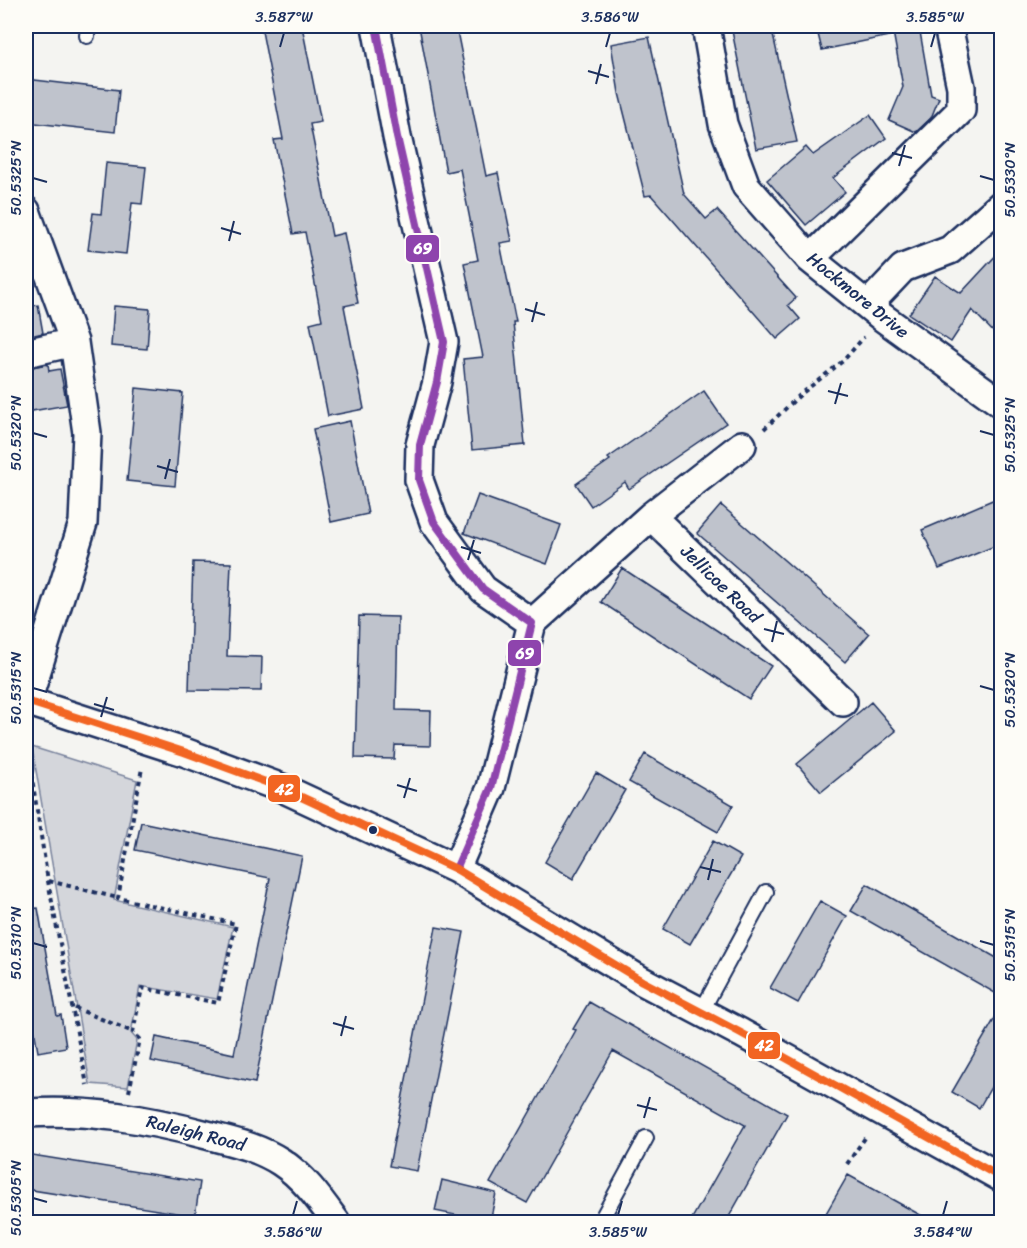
<svg xmlns="http://www.w3.org/2000/svg" width="1027" height="1248" font-family="Sriracha,sans-serif">
  <style>
    .green { fill: #d4d6db; stroke: #78829c; stroke-width: 1.5 }
    .building { fill: #bfc3cc; stroke: #1b2f5e; stroke-width: 1.5 }
    .lines { fill: none; stroke-linecap: round; stroke-linejoin: round }
    .lane-casing { stroke: #1b2f5e; stroke-width: 18 }
    .street-casing { stroke: #1b2f5e; stroke-width: 32 }
    .path { stroke: #1b2f5e; stroke-width: 4; stroke-dasharray: 4.5 4.5; stroke-linecap: butt }
    .lane { stroke: #fdfcf7; stroke-width: 14 }
    .street { stroke: #fdfcf7; stroke-width: 27 }
    .bus-1-casing { stroke: #fdfcf7; stroke-width: 12 }
    .bus-2-casing { stroke: #fdfcf7; stroke-width: 12 }
    .bus-1 { stroke: #8e44ad; stroke-width: 8 }
    .bus-2 { stroke: #f26522; stroke-width: 8 }
    .ticks { fill: none; stroke: #1b2f5e; stroke-width: 2 }
    .bus-dot { fill: #1b2f5e; stroke: #fdfcf7; stroke-width: 2 }
    .labels { text-anchor: middle; dominant-baseline: central; stroke-width: 4.5; stroke-linejoin: round; paint-order: stroke }
    .street-label { font-size: 18px; fill: #1b2f5e; stroke: #fdfcf7 }
    .line-badge { stroke: #fdfcf7; stroke-width: 2 }
    .badge-label { font-size: 16px; text-anchor: middle; font-weight: bold; fill: #fff }
    .neatline { fill: none; stroke: #1b2f5e; stroke-width: 2 }
    .ticks-label { font-size: 15px; text-anchor: middle; fill: #1b2f5e }
  </style>
  <rect width="100%" height="100%" fill="#f4f4f1"/>
  <filter id="ink" filterUnits="userSpaceOnUse"><feTurbulence type="fractalNoise" baseFrequency=".0167" numOctaves="2"/><feDisplacementMap in="SourceGraphic" scale="12" xChannelSelector="R" yChannelSelector="G"/><feConvolveMatrix kernelMatrix="1 2 1 2 8 2 1 2 1" color-interpolation-filters="sRGB"/></filter>
  <g filter="url(#ink)">
    <path class="green" d="M32,747l105,33 -23,120 119,27 -16,72 -77,-13 -9,47 6,7 -9,47 -38,-3z"/>
    <path class="building" d="M261,26h41l19,96 -11,2 22,112 12,-3 14,70 -14,3 20,103 -36,7 -18,-93 12,-3 -17,-88 -12,2 -19,-94 9,-1z
      M419,26h37l30,150 12,-3 14,68 -12,2 16,79h-3l12,123 -53,5 -9,-91 20,-2 -19,-94 14,-3 -18,-91 -14,3z
      M731,26h40l26,116 -41,7z
      M816,26h72l1,10 -67,14z
      M892,26h27l12,69 8,3 -8,20 -15,14 -27,-12 14,-33z
      M649,37l35,157 22,25 11,-9 79,88 -8,7 12,14 -23,20 -126,-144 -6,1 -26,-103 -8,-49z
      M26,79l93,11 -4,42 -89,-10z
      M870,115l16,23 -53,40 12,14 -39,33 -39,-45 39,-33 7,8z
      M106,163l40,4 -4,37 -10,-1 -6,51 -38,-4 5,-37 8,1z
      M1002,249v92l-30,-31 -21,32 -42,-28 26,-38 26,17z
      M38,305l5,28 -17,4v-30z
      M114,306l36,3 -3,40 -36,-3z
      M48,364l1,7 11,-2 7,36 -41,7v-44z
      M136,388l47,5 -8,93 -48,-5z
      M704,391l22,32 -97,66 -4,-7 -34,24 -15,-22 34,-24 -2,-2z
      M350,421l18,93 -37,8 -18,-93z
      M478,495l83,30 -14,39 -83,-31z
      M1002,496v47l-63,26 -17,-39z
      M721,505l148,129 -24,28 -148,-129z
      M193,562l38,1 -4,93 35,1 -1,34 -72,-1z
      M622,568l149,98 -22,33 -148,-97z
      M359,616l39,1 -2,93 35,1 -1,35 -35,-1 -1,14 -39,-1z
      M871,702l25,29 -75,61 -24,-28z
      M645,754l88,51 -15,27 -89,-50z
      M596,773l29,17 -52,89 -28,-17z
      M141,822l161,34 -47,227 -104,-22 5,-24 78,17 36,-176 -135,-28z
      M713,841l28,16 -51,87 -27,-15z
      M867,884l135,77v36l-151,-86z
      M820,901l27,15 -49,87 -28,-15z
      M38,908l19,108 4,-1 5,32 -28,5 -7,-41h-3l-2,-12v-90z
      M436,927l28,5 -47,239 -28,-5z
      M589,1002l198,112 -61,108h-36l55,-97 -132,-74 -86,152 -37,-20 86,-153 -3,-1z
      M1002,1006v62l-23,40 -27,-16z
      M26,1154l174,28 -5,34 -169,-27z
      M848,1175l85,47h-112z
      M442,1180l54,13 -6,29 -55,-11z"/>
    <g class="lines">
      <g class="lane-casing">
        <path id="lane" d="M87,36l1,-10
          M701,1012l65,-120
          M600,1222l46,-84"/>
      </g>
      <g class="street-casing">
        <path id="street" d="M376,26l21,111 47,205 -7,40 -17,63 -1,35 15,42 49,67 49,34 -41,165 -35,81
          M706,26l17,98 23,62 64,73 72,58 120,87
          M26,211l48,131 13,91 -4,90 -56,179
          M810,259l151,-149v-23l-13,-61
          M868,305l35,-37 47,-18 52,-46
          M26,353l48,-11
          M651,516l192,186
          M532,623l119,-107 91,-71
          M26,701l158,51 98,36 174,81 186,112 99,52 261,145
          M26,1113c63,-4 121,6 181,22 26,7 51,12 74,27 23,15 39,38 55,60"/>
      </g>
      <path class="path" d="M764,429l37,-35 42,-33 21,-24
        M27,729v17l21,135 39,204
        M49,881l69,17
        M75,1008l58,24
        M129,1092l11,-53 -7,-7 9,-44 76,15 18,-79 -118,-26 24,-130
        M847,1164l20,-29"/>
      <use href="#lane" class="lane"/>
      <use href="#street" class="street"/>
      <g class="bus-1-casing">
        <path id="bus-1" d="M376,26l21,111 47,205 -7,40 -17,63 -1,35 15,42 49,67 49,34 -41,165 -35,81"/>
      </g>
      <g class="bus-2-casing">
        <path id="bus-2" d="M26,701l158,51 98,36 174,81 186,112 99,52 261,145"/>
      </g>
      <use href="#bus-1" class="bus-1"/>
      <use href="#bus-2" class="bus-2"/>
    </g>
  </g>
  <path class="ticks" d="M280,47l4,-14M606,47l4,-14M931,47l4,-14M588,71l21,6M596,84l5,-20M892,153l20,5M899,166l6,-21M980,176l14,4M33,178l14,4M221,228l20,6M229,241l5,-20M525,309l20,6M532,322l5,-20M828,391l20,5M835,404l6,-21M980,431l14,4M33,433l14,4M157,466l21,6M165,479l5,-20M461,547l20,6M468,560l6,-20M764,629l20,5M772,642l5,-21M980,686l14,4M33,688l14,4M94,704l20,6M101,717l6,-20M397,785l20,6M404,798l6,-20M700,867l21,5M708,880l5,-21M980,941l14,4M33,943l14,4M333,1023l21,6M341,1036l5,-20M637,1105l20,5M644,1118l6,-21M33,1198l14,4M293,1215l4,-14M618,1215l4,-14M943,1215l4,-14"/>
  <circle class="bus-dot" cx="373" cy="830" r="5"/>
  <g class="labels">
    <g class="street-label">
      <text transform="translate(858 295) rotate(39)">Hockmore Drive</text>
      <text transform="translate(721 584) rotate(44)">Jellicoe Road</text>
      <text transform="translate(196 1133) rotate(14)">Raleigh Road</text>
    </g>
  </g>
  <g class="line-badge">
    <rect x="405" y="234" width="35" height="29" rx="6" fill="#8e44ad"/>
    <rect x="507" y="639" width="35" height="28" rx="6" fill="#8e44ad"/>
    <rect x="267" y="774" width="34" height="29" rx="6" fill="#f26522"/>
    <rect x="747" y="1031" width="34" height="29" rx="6" fill="#f26522"/>
  </g>
  <g class="badge-label">
    <text x="423" y="254">69</text>
    <text x="525" y="659">69</text>
    <text x="284" y="795">42</text>
    <text x="764" y="1051">42</text>
  </g>
  <rect width="1027" height="1248" fill="none" stroke="#fdfcf7" stroke-width="66"/>
  <rect x="33" y="33" width="961" height="1182" class="neatline"/>
  <g class="ticks-label">
    <text x="284" y="22">3.587°W</text>
    <text x="610" y="22">3.586°W</text>
    <text x="935" y="22">3.585°W</text>
    <text transform="translate(16 178) rotate(-90)" y="5">50.5325°N</text>
    <text transform="translate(1010 180) rotate(-90)" y="5">50.5330°N</text>
    <text transform="translate(16 433) rotate(-90)" y="5">50.5320°N</text>
    <text transform="translate(1010 435) rotate(-90)" y="5">50.5325°N</text>
    <text transform="translate(16 688) rotate(-90)" y="5">50.5315°N</text>
    <text transform="translate(1010 690) rotate(-90)" y="5">50.5320°N</text>
    <text transform="translate(16 943) rotate(-90)" y="5">50.5310°N</text>
    <text transform="translate(1010 945) rotate(-90)" y="5">50.5315°N</text>
    <text transform="translate(16 1198) rotate(-90)" y="5">50.5305°N</text>
    <text x="293" y="1237">3.586°W</text>
    <text x="618" y="1237">3.585°W</text>
    <text x="943" y="1237">3.584°W</text>
  </g>
</svg>
